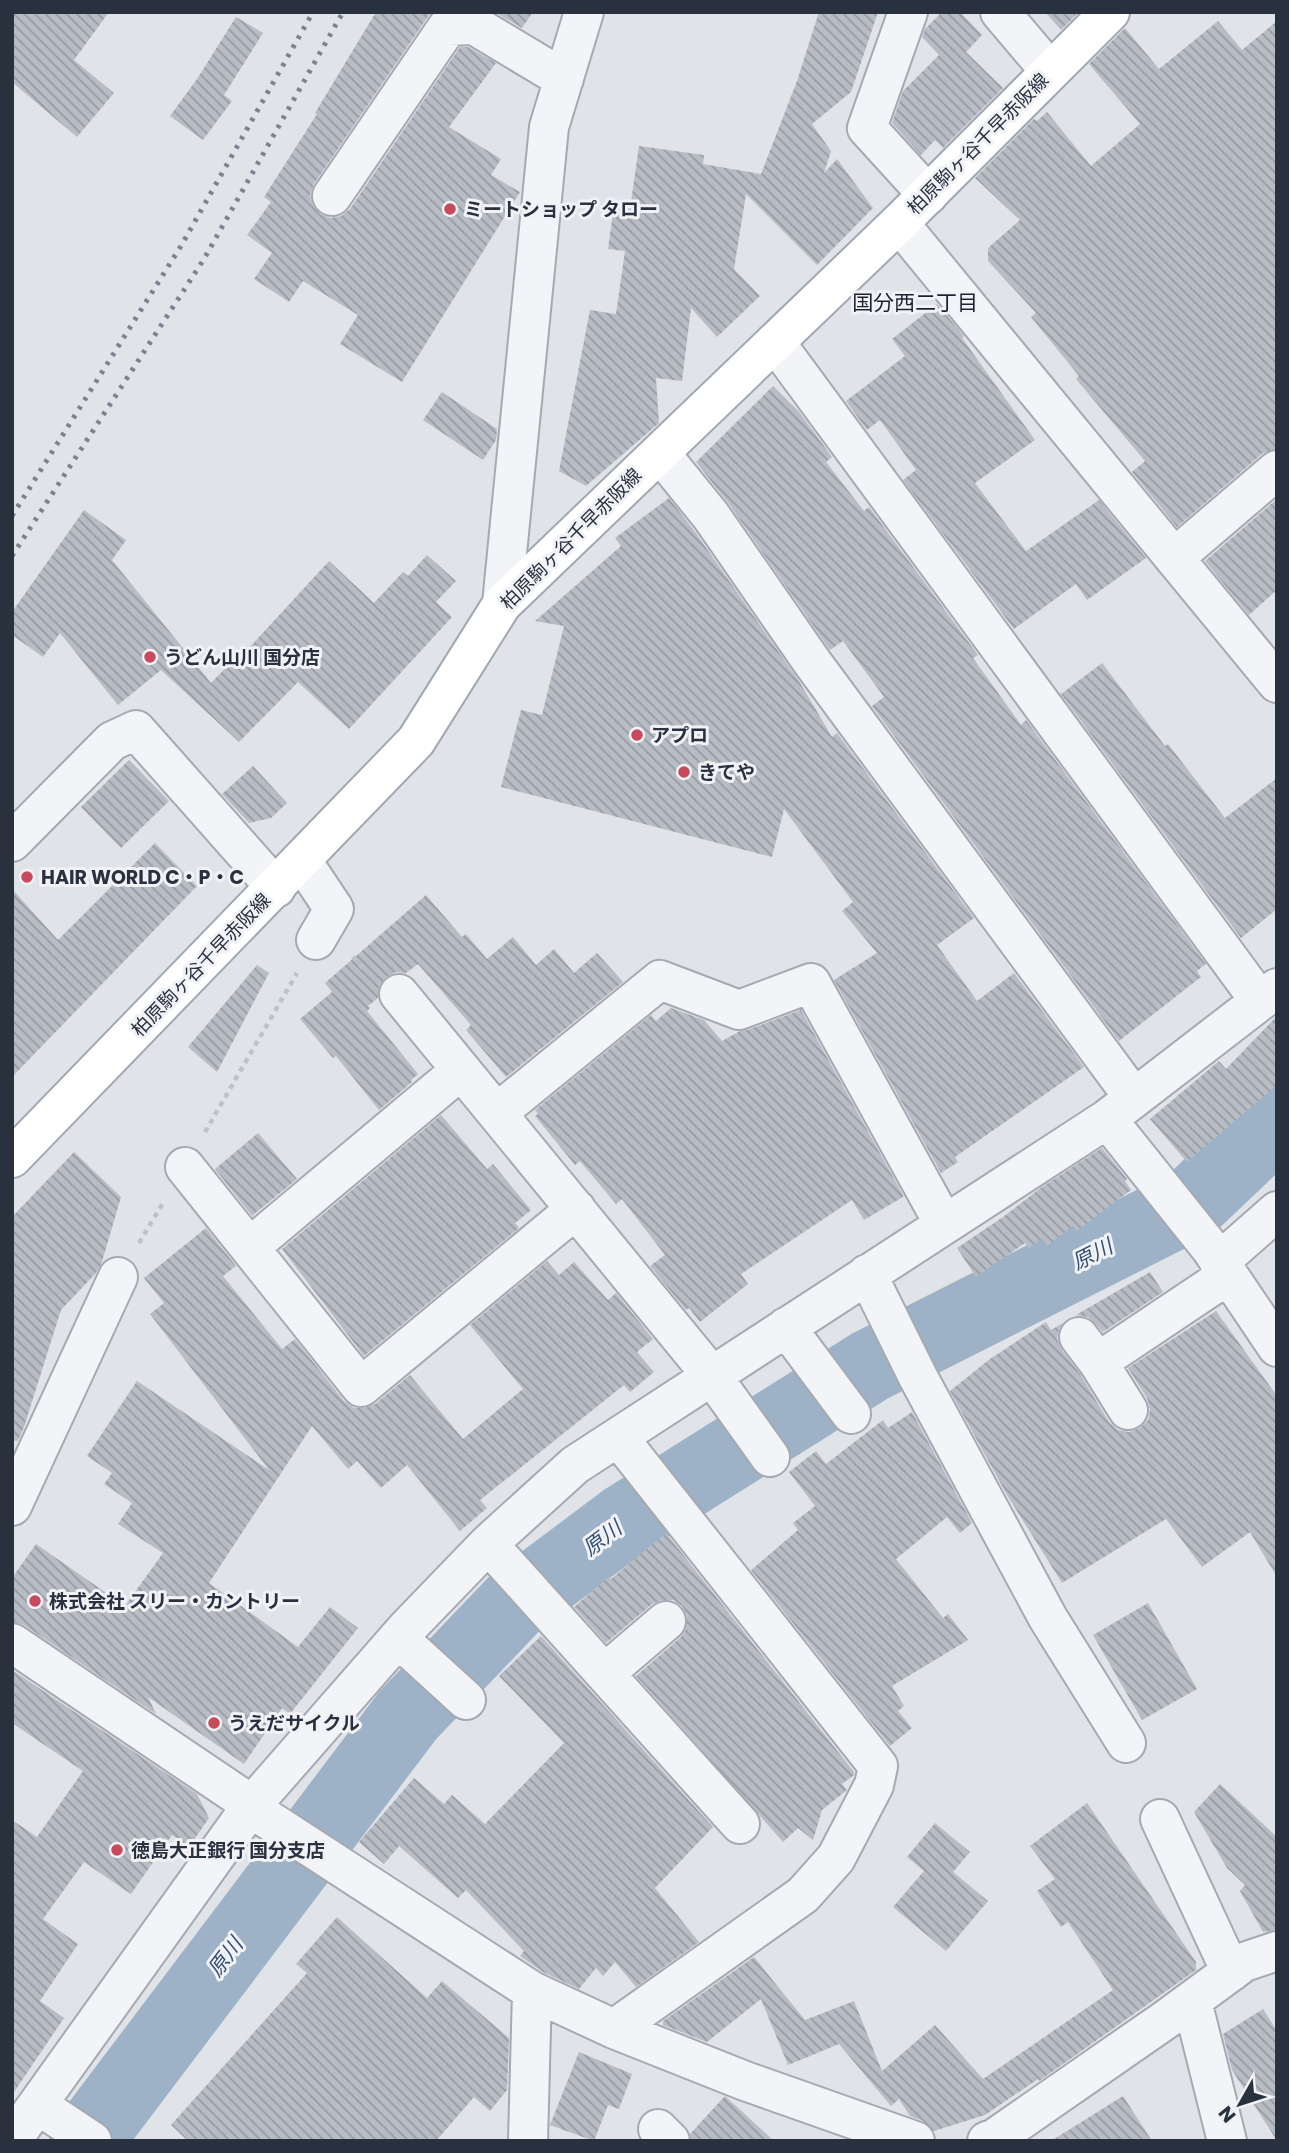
<svg xmlns="http://www.w3.org/2000/svg" width="1289" height="2153" font-family="Poppins,'Noto Sans JP',sans-serif">
  <style>
    .lines { fill: none; stroke-linecap: round; stroke-linejoin: round }
    .river { stroke: #9db1c7; stroke-width: 74 }
    .building { fill: url(#building-back-hatch) }
    .minor-casing { stroke: #a5aab2; stroke-width: 42 }
    .major-casing { stroke: #a0a8b4; stroke-width: 42 }
    .path { stroke: #bec1c7; stroke-width: 4.5; stroke-dasharray: 5 5; stroke-linecap: butt }
    .minor { stroke: #f3f4f7; stroke-width: 38 }
    .major { stroke: #fff; stroke-width: 38 }
    .rail { stroke: #7a8391; stroke-width: 5; stroke-dasharray: 3.5 7; stroke-linecap: butt }
    .poi-dot { fill: #c84a5d; stroke: #f0f2f6; stroke-width: 2.5 }
    .labels { text-anchor: middle; dominant-baseline: central; stroke-width: 6; stroke-linejoin: round; paint-order: stroke }
    .street-label { font-size: 19px; fill: #29313f; stroke: #f0f2f6 }
    .poi-label { font-size: 19px; font-weight: bold; fill: #29313f; stroke: #f0f2f6; text-anchor: start }
    .neighbourhood-label { font-size: 21px; fill: #1c2230; stroke: #f0f2f6 }
    .water-label { font-size: 21px; font-style: italic; fill: #355071; stroke: #f0f2f6 }
  </style>
  <defs>
    <pattern id="building-back-hatch" width="6" height="6" patternUnits="userSpaceOnUse" patternTransform="scale(1.75)"><rect width="6" height="6" fill="#b8bdc5"/><path d="M-1 5l2 2M0 0l6 6M5-1l2 2" fill="none" stroke="#969aa1"/></pattern>
  </defs>
  <rect width="100%" height="100%" fill="#e0e3e8"/>
  <g class="lines">
    <path class="river" d="M86,2141l322,-426 108,-113 111,-83 243,-153 321,-162 86,-82"/>
  </g>
  <path class="building" d="M12,12h97l-35,48 40,33 -37,44 -65,-55z
    M376,12h55l-117,172 -4,11 3,11 7,8 11,4 10,-2 9,-7 110,-162h8l28,16 -47,64 52,32 -10,16 29,17 -118,190 -62,-38 18,-29 -55,-34 -14,21 -35,-23 18,-26 -25,-18 24,-33 -7,-5 53,-83 -2,-1z
    M495,12h38l-11,16z
    M819,12h59l-27,80 -39,32 19,27 -7,22 13,-14 36,49 -56,57 -71,-71 -12,75 26,27 -43,41 -26,-29 -9,73 -26,-3 3,45 -73,63 -27,-15 31,-161 26,4 9,-63 -17,-2 6,-43 16,3 9,-63 65,9 -1,9 58,10 36,-93z
    M942,12h18l22,23 -16,17 37,36 -60,60 -8,-8 -14,15 -29,-32 11,-32 36,-36 -17,-18 3,-8z
    M1045,12h34l-18,18z
    M236,17l27,16 -39,62 8,6 -29,39 -33,-24 27,-37z
    M1218,21l24,29 35,-29v428l-14,4 -86,74 -45,-55 13,-11 -69,-82 3,-3 -48,-59 5,-4 -48,-52v-13l32,-28 -45,-42 59,-59 3,2 10,-9 44,54 49,-42 -51,-60 36,-36 34,41z
    M937,304l27,32 -2,2 73,102 -60,43 51,68 73,-51 47,58 -59,42 -11,-16 -62,45 -111,-149 13,-10 -36,-50 -13,10 -21,-29 59,-45 -13,-17z
    M773,386l27,27 32,44 -6,5 38,49 5,-4 109,148 -5,3 48,67 5,-5 180,244 -9,7 4,6 -82,64 -247,-335 12,-9 -41,-56 -13,9 -101,-146 -33,-42z
    M442,392l55,37 -1,11 -13,20 -60,-40z
    M669,498l24,31 106,152 33,56 5,-4 137,185 -37,27 40,56 37,-28 70,94 -129,90 3,5 -17,11 -107,-193 43,-27 -35,-42 11,-9 -69,-93 -12,48 -271,-70 20,-77 21,5 22,-89 -29,-5 86,-75 -6,-8z
    M1277,499v91l-28,25 -44,-54z
    M84,510l42,30 -14,20 99,123 36,-37 2,2 80,-87 45,42 29,-31 5,4 19,-21 29,26 -20,21 16,15 -103,112 -51,-47 -59,60 -78,-72 -43,35 -58,-72 -17,24 -31,-22v-23z
    M1102,663l63,83 3,-2 57,74 52,-40v131l-36,29 -180,-244z
    M129,760l40,41 -48,47 -40,-41z
    M253,766l34,37 -16,15 -22,5 -27,-29z
    M155,843l42,43 -185,191v-188l46,51z
    M426,895l36,42 4,-3 21,25 26,-22 23,28 18,-16 20,24 23,-20 26,29 -117,95 -40,-47 5,-5 -53,-61 -12,9 -10,-1 -10,5 -7,9 -1,12 -10,8 2,2 -3,3 51,63 -7,6 1,2 -33,28 -43,-54 -3,2 -33,-39 32,-27 -7,-9z
    M257,965l12,8 -52,99 -29,-25z
    M671,1008l33,12 18,21 18,-10 7,-1 54,-20 102,185v2l-39,23 -12,-20 -111,74 7,10 -48,38 -11,-14 -3,2 -36,-44 15,-11 -43,-56 -6,5 -36,-43 -5,4 -40,-49 3,-2 -3,-4 116,-95 5,6z
    M1277,1016v69l-90,77 -37,-43 69,-58 7,8z
    M441,1115l46,54 6,-5 38,46 -16,13 4,5 -155,128 -82,-107z
    M258,1133l39,46 -45,37 -37,-47z
    M1102,1148l25,31 -2,2 6,9 -54,41 -4,-5 -26,20 -5,-8 -13,10 -4,-5 -49,34 -19,-29 46,-31 39,-30z
    M74,1152l47,45 -20,68 -6,9 -34,36 -37,117 -6,14 -6,-1v-223z
    M206,1228l30,38 -13,10 59,73 13,-10 49,62 10,7h11l10,-4 35,-29 53,64 60,-50 -53,-64 77,-64 12,14 15,-13 34,38 8,-7 37,46 -16,13 17,20 -24,20 -6,-7 -144,115 7,8 -27,23 -53,-66 -26,23 -24,-27 -9,8 -36,-43 -103,157 89,64 32,-40 28,21 -68,86 -8,-6 -38,56 -96,-67 8,17 -132,-89 -12,-4v-43l24,-34 89,62 38,-53 -45,-29 14,-21 -28,-19 8,-11 -25,-17 50,-75 132,89 -119,-156 14,-11 -20,-25z
    M1150,1272l13,20 -60,40 -15,-15 -12,-2z
    M1216,1311l61,85v181l-27,-45 -48,35 -36,-48 -104,64 -55,-88 -57,-104 40,-32 56,-37 5,8 12,-7 -4,6 -2,10 5,11 18,24 29,48 9,8 11,2 11,-4 8,-8 2,-10 -3,-12 -19,-30z
    M912,1412l60,111 -12,10 -13,-16 -51,42 47,59 5,-4 20,26 -76,46 12,20 -6,5 14,17 -22,18 -139,-176 47,-40 -5,-7 22,-17 -26,-34 27,-21 10,13 57,-44 5,8z
    M666,1533l188,239v3l-12,9 5,6 -25,20 -9,30 -15,-12 -15,14 -147,-166 44,-38 6,-9 1,-13 -5,-10 -9,-6h-12l-9,4 -46,39 -32,-36 35,-30 2,2z
    M1148,1603l49,86 -55,31 -49,-85z
    M541,1636l172,191 -58,61 44,54 -63,45 -21,-25 -12,14 -7,-8 -17,21 -36,-17 -23,-16 4,-5 -58,-61 -8,8 -59,-52 -15,18 -25,-22 55,-64 30,26 8,-9 33,29 79,-81 -65,-67z
    M12,1670l185,124 12,24 -20,29 -17,-12 -41,59 -47,-32 -41,57 35,25 -38,57 24,17 -52,77v-275l25,17 46,-66 -71,-48z
    M1220,1784l57,53v93l-14,2 -23,-41 5,-6 -18,-17 -33,-56z
    M1087,1803l109,159v8l-157,111 -1,-2 -53,36 -51,16 -11,-10 -13,-5 -11,-17 -8,7 -52,-62 -51,21 -27,-66 -54,43 -44,-17v-4l91,-64 51,63 49,-19 28,70 53,-46 48,54 130,-89 -45,-68 -7,5 -24,-36 18,-12 -25,-33z
    M935,1823l35,29 -17,20 35,29 -42,50 -53,-44 31,-36 -17,-14z
    M337,1917l90,81 15,-17 67,57 -2,52 -17,21 -16,-14 -38,44h-248l-17,-16 136,-152 -11,-9z
    M1263,2009l14,22v110l-45,-71 -9,-36z
    M579,2052l53,22 -13,35 -11,-4 -14,36 -44,-16z
    M725,2096l1,1 48,44h-83l-1,-7z
    M1123,2096l29,45h-101z"/>
  <g class="lines">
    <g class="minor-casing">
      <path id="minor" d="M908,12l-41,116 61,67
        M1000,12l50,59
        M332,196l116,-170 26,-1 90,54
        M899,223l378,460
        M775,342l485,659
        M660,453l51,63 101,146 322,436
        M1174,558l103,-88
        M502,604l47,-477 35,-115
        M12,842l100,-101 24,-11 140,158
        M302,861l32,48 -18,31
        M399,994l313,382 58,81
        M497,1113l163,-133 79,30 72,-27 133,241
        M1107,1119l104,130 66,98
        M185,1167l176,220 215,-178
        M250,1247l211,-177
        M1219,1262l58,-51
        M867,1274l51,103 130,241 78,125
        M786,1327l65,87
        M1079,1337l19,25 30,48
        M1098,1362l130,-87
        M12,1506l106,-229
        M488,1544l252,280
        M398,1638l68,62
        M12,1643l240,162 9,10 271,176 82,38 131,52 170,60
        M605,1673l61,-52
        M1160,1819l71,153
        M1192,2001l35,140
        M614,2029l189,-134 33,-37 38,-73 4,-19 -260,-329
        M38,2105l54,36
        M658,2129l12,12
        M12,2140l240,-335 154,-176 82,-85 87,-79 532,-346 170,-131
        M528,2141l4,-150
        M987,2141l8,-3 173,-120 76,-56 33,-11"/>
    </g>
    <g class="major-casing">
      <path id="major" d="M12,1158l404,-417 86,-137 397,-381 211,-211"/>
    </g>
    <path class="path" d="M353,957l13,15
      M205,1132l92,-159
      M139,1243l24,-40"/>
    <use href="#minor" class="minor"/>
    <use href="#major" class="major"/>
    <path class="rail" d="M12,516l169,-270 132,-234
      M12,556l192,-297 139,-247"/>
  </g>
  <g class="poi-dot">
    <circle cx="450" cy="209" r="7"/>
    <circle cx="150" cy="657" r="7"/>
    <circle cx="637" cy="735" r="7"/>
    <circle cx="684" cy="772" r="7"/>
    <circle cx="27" cy="877" r="7"/>
    <circle cx="35" cy="1601" r="7"/>
    <circle cx="214" cy="1723" r="7"/>
    <circle cx="117" cy="1850" r="7"/>
  </g>
  <g class="labels">
    <g class="street-label">
      <text transform="translate(978 144) rotate(-45)">柏原駒ヶ谷千早赤阪線</text>
      <text transform="translate(571 539) rotate(-45)">柏原駒ヶ谷千早赤阪線</text>
      <text transform="translate(201 965) rotate(-46)">柏原駒ヶ谷千早赤阪線</text>
    </g>
    <g class="poi-label">
      <text x="464" y="209">ミートショップ タロー</text>
      <text x="164" y="657">うどん山川 国分店</text>
      <text x="651" y="735">アプロ</text>
      <text x="698" y="772">きてや</text>
      <text x="41" y="877">HAIR WORLD C・P・C</text>
      <text x="49" y="1601">株式会社 スリー・カントリー</text>
      <text x="228" y="1723">うえだサイクル</text>
      <text x="131" y="1850">徳島大正銀行 国分支店</text>
    </g>
    <g class="neighbourhood-label">
      <text x="915" y="302">国分西二丁目</text>
    </g>
    <g class="water-label">
      <text transform="translate(1092 1254) rotate(-27)">原川</text>
      <text transform="translate(602 1538) rotate(-37)">原川</text>
      <text transform="translate(225 1957) rotate(-53)">原川</text>
    </g>
  </g>
  <rect width="1289" height="2153" fill="none" stroke="#29313f" stroke-width="28"/>
  <g transform="translate(1240 2104) rotate(231)" stroke="#f0f2f6" stroke-width="5" paint-order="stroke">
  <path d="M0-5L12 26L0 18L-12 26Z" fill="#29313f"/>
  <text y="-10" font-size="19" font-weight="bold" text-anchor="middle" fill="#29313f">N</text>
  </g>
</svg>
